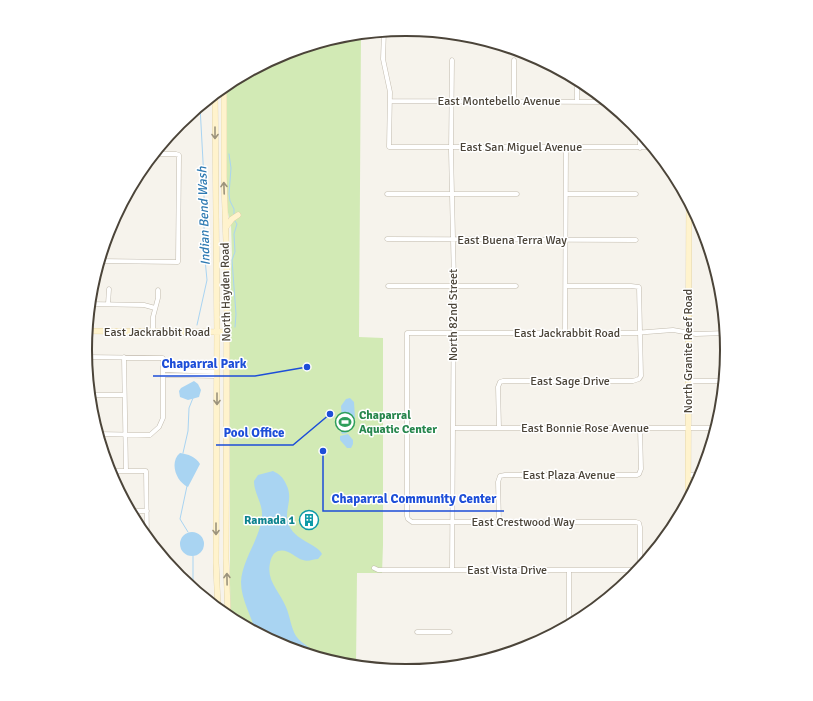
<svg xmlns="http://www.w3.org/2000/svg" width="813" height="701" font-family="Signika,sans-serif">
  <style>
    .green { fill: #d2eab5 }
    .water { fill: #a9d4f2 }
    .lines { fill: none; stroke-linecap: round; stroke-linejoin: round }
    .stream { stroke: #a9d4f2; stroke-width: 1 }
    .street-casing { stroke: #c2bbae; stroke-width: 5 }
    .secondary-casing { stroke: #d6c79b; stroke-width: 6 }
    .street { stroke: #fff; stroke-width: 4 }
    .secondary { stroke: #fff3cd; stroke-width: 5.5 }
    .oneway { stroke: #9c937c }
    .labels { text-anchor: middle; dominant-baseline: central; stroke-width: 3; stroke-linejoin: round; paint-order: stroke }
    .street-label { font-size: 12px; fill: #4b4439; stroke: #fff }
    .leisure-label { font-size: 12px; font-weight: bold; fill: #27864d; stroke: #fff; text-anchor: start }
    .culture-label { font-size: 12px; font-weight: bold; fill: #0d838f; stroke: #fff; text-anchor: end }
    .water-label { font-size: 13px; font-style: italic; fill: #2e7ab2; stroke: #fff }
    .rim { fill: none; stroke: #4b4439; stroke-width: 2 }
    .leader { fill: none; stroke: #1d4ed8; stroke-width: 1.5 }
    .callout-dot { fill: #1d4ed8; stroke: #fff; stroke-width: 1.5 }
    .callout-label { font-size: 13px; text-anchor: middle; font-weight: bold; fill: #1d4ed8; stroke: #fff; stroke-width: 3; stroke-linejoin: round; paint-order: stroke }
  </style>
  <rect width="100%" height="100%" fill="#f6f3ec"/>
  <path class="green" d="M361,34l-2,303 24,1v207l-1,28h-25l-1,94 -12,-1 -61,-19 -52,-27 -1,-36v-242l1,-74 1,-13 -1,-30 -4,-17v-118l2,-7 55,-30 60,-18z"/>
  <path class="water" d="M194,381l4,3 3,6 -2,7 -11,3 -8,-3 -1,-6 2,-3z
    M350,398l4,4 1,16 -6,8 -2,7 -5,1 -3,-8 3,-7 -1,-13 5,-7z
    M348,434l5,6v4l-2,4h-4l-7,-8v-4z
    M180,453c8,1 16,4 20,11l-12,23c-12,-5 -19,-25 -8,-34z
    M273,471c6,3 10,6 13,13 8,15 -2,25 2,39 6,18 30,21 34,31l-4,5c-4,0 -10,3 -15,1 -8,-2 -15,-12 -25,-9 -5,2 -7,7 -8,12 -4,18 10,29 16,44 4,9 5,21 10,29 7,10 19,12 25,23l-38,-12 -27,-14c-4,-16 -15,-33 -15,-51 1,-23 21,-46 21,-68 0,-12 -8,-21 -8,-33l4,-6z
    M180 544a12 12 0 1 1 24 0a12 12 0 1 1-24 0Z"/>
  <g class="lines">
    <path class="stream" d="M229,154l2,14 -2,26 1,7 4,8v5
      M235,221l2,3 -3,10 1,18 -3,8 4,54 -1,13
      M197,325l10,-45 -3,-31v-69l-4,-74
      M183,453l5,-22 1,-23 4,-10
      M187,486l-7,33 8,13
      M193,556v34"/>
    <g class="street-casing">
      <path id="street" d="M384,31l-1,28 7,33 -1,55h265
        M452,60l-1,91 3,131 -2,287
        M514,60v41
        M391,101l216,1
        M577,101v-22
        M640,130v18
        M387,194h130
        M566,194h70
        M387,239l249,1
        M99,261l79,1 1,-104v-3l-3,-1h-22
        M388,286h128
        M90,304l54,1 11,3
        M108,304l1,-15
        M153,332v-15l5,-19v-8
        M565,333l1,-186
        M86,357l77,1v60l-4,9 -9,8 -52,-1
        M124,357l2,114
        M163,370l54,2
        M163,375l54,1
        M688,381h37
        M89,395h35
        M453,428h264
        M499,428l-1,-41 2,-5 3,-1h130l6,-2 2,-3 -2,-89 -8,-1h-65
        M109,471h37l1,68
        M689,475h14
        M130,511h17
        M499,522l-1,-40 2,-6 5,-1h132l2,-1 2,-5 -1,-41
        M374,568l4,2h262
        M640,570v-43l-1,-4 -3,-1h-224l-4,-3 -1,-3v-183h227l39,-3 23,4 30,-1
        M569,627v-57
        M417,632h33"/>
    </g>
    <g class="secondary-casing">
      <path id="secondary" d="M224,87v90l3,95 -1,287 2,59
        M215,94l2,238 -1,231 2,47
        M226,227l6,-8 6,-4
        M87,331l140,1
        M688,502l1,-302"/>
    </g>
    <use href="#street" class="street"/>
    <use href="#secondary" class="secondary"/>
  </g>
  <defs><path id="oneway-shaft" d="M-6 0H5M1.5-3L5.5 0L1.5 3" fill="none" stroke-width="1.6" stroke-linecap="round" stroke-linejoin="round"/></defs>
  <g class="oneway">
    <use href="#oneway-shaft" transform="translate(215 133) rotate(90)"/>
    <use href="#oneway-shaft" transform="translate(224 188) rotate(-92)"/>
    <use href="#oneway-shaft" transform="translate(217 399) rotate(90)"/>
    <use href="#oneway-shaft" transform="translate(216 529) rotate(90)"/>
    <use href="#oneway-shaft" transform="translate(227 579) rotate(-91)"/>
  </g>
  <defs>
    <g id="stadium-ring" transform="scale(1)"><circle r="9.5" fill="#fff" stroke="#2e9e5b" stroke-width="1.5"/><path d="M0-5a6.5 5 0 1 0 0 10a6.5 5 0 1 0 0-10ZM-3.5-1.8h7v3.6h-7Z" fill="#2e9e5b"/></g>
    <g id="building-ring" transform="scale(1)"><circle r="9.5" fill="#fff" stroke="#0f9aa8" stroke-width="1.5"/><path d="M-4-6H4V6H1V3H-1V6H-4ZM-2.5-4.3h1.7v1.8h-1.7ZM.8-4.3h1.7v1.8H.8ZM-2.5-1h1.7V.8h-1.7ZM.8-1h1.7V.8H.8Z" fill="#0f9aa8"/></g>
  </defs>
  <g fill-rule="evenodd">
    <use href="#stadium-ring" x="345" y="422"/>
    <use href="#building-ring" x="309" y="520"/>
  </g>
  <g class="labels">
    <g class="street-label">
      <text x="499" y="101">East Montebello Avenue</text>
      <text x="521" y="147">East San Miguel Avenue</text>
      <text x="512" y="240">East Buena Terra Way</text>
      <text transform="translate(226 292) rotate(-91)">North Hayden Road</text>
      <text transform="translate(453 315) rotate(-90)">North 82nd Street</text>
      <text x="157" y="332">East Jackrabbit Road</text>
      <text x="567" y="333">East Jackrabbit Road</text>
      <text transform="translate(688 351) rotate(-90)">North Granite Reef Road</text>
      <text x="570" y="381">East Sage Drive</text>
      <text x="585" y="428">East Bonnie Rose Avenue</text>
      <text x="569" y="475">East Plaza Avenue</text>
      <text x="523" y="522">East Crestwood Way</text>
      <text x="507" y="570">East Vista Drive</text>
    </g>
    <g class="leisure-label">
      <text x="359" y="415">Chaparral<tspan x="359" dy="14">Aquatic Center</tspan></text>
    </g>
    <g class="culture-label">
      <text x="295" y="520">Ramada 1</text>
    </g>
    <g class="water-label">
      <text transform="translate(204 216) rotate(-92)">Indian Bend Wash</text>
    </g>
  </g>
  <path d="M0 0H813V701H0ZM92 350a314 314 0 1 1 628 0a314 314 0 1 1-628 0Z" fill="#fff" fill-rule="evenodd"/>
  <path class="rim" d="M92 350a314 314 0 1 1 628 0a314 314 0 1 1-628 0Z"/>
  <path class="leader" d="M307 367L255 376H153M330 414L293 445H216M323 451L323 511H504"/>
  <g class="callout-dot">
    <circle cx="307" cy="367" r="4"/>
    <circle cx="330" cy="414" r="4"/>
    <circle cx="323" cy="451" r="4"/>
  </g>
  <g class="callout-label">
    <text x="204" y="368">Chaparral Park</text>
    <text x="254" y="437">Pool Office</text>
    <text x="414" y="503">Chaparral Community Center</text>
  </g>
</svg>
